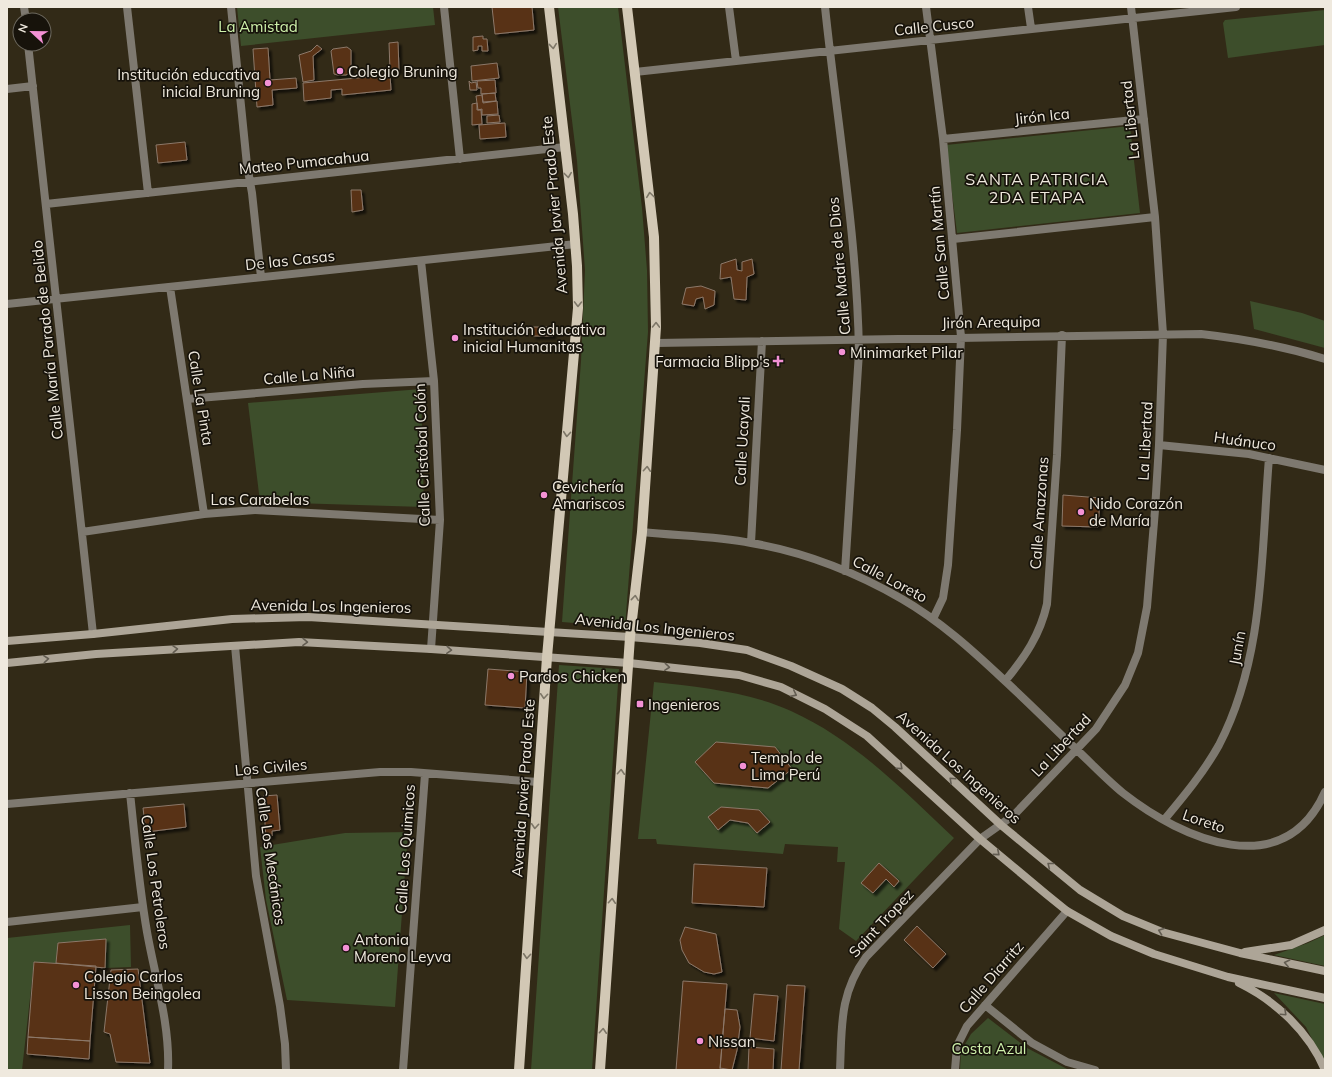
<svg xmlns="http://www.w3.org/2000/svg" width="1332" height="1077" font-family="Mulish,sans-serif">
  <style>
    .green { fill: #3d4e2b }
    .building { fill: #583213; stroke: #8c786a; filter: url(#shadow) }
    .lines { fill: none; stroke-linecap: round; stroke-linejoin: round }
    .street { stroke: #7e7970; stroke-width: 8 }
    .secondary { stroke: #ada597; stroke-width: 8 }
    .primary { stroke: #d2c8b5; stroke-width: 10 }
    .oneway { stroke: #7e7768 }
    .oneway2 { stroke: #625c51 }
    .poi-dot { fill: #f391d5; stroke: #17130b; stroke-width: 1.5 }
    .labels { text-anchor: middle; dominant-baseline: central; stroke-width: 3.5; stroke-linejoin: round; paint-order: stroke }
    .park-label { font-size: 15px; fill: #cff2ab; stroke: #17130b }
    .street-label { font-size: 15px; fill: #efe9de; stroke: #17130b }
    .poi-label { font-size: 15px; fill: #efe9de; stroke: #17130b; text-anchor: start }
    .neighbourhood-label { font-size: 16px; letter-spacing: 1px; fill: #efe9de; stroke: #17130b }
  </style>
  <defs>
    <filter id="shadow"><feDropShadow dx="3" dy="3" stdDeviation="1" flood-color="#0009"/></filter>
  </defs>
  <rect width="100%" height="100%" fill="#322a17"/>
  <path class="green" d="M237,7h196l2,18 -194,21z
    M558,7h60l24,201 5,62 1,62 -23,295 -63,-5 19,-261 4,-91 -8,-109z
    M1325,10v35l-97,13 -5,-35 2,-3z
    M1130,126l10,87 -183,20 -11,-88z
    M1250,301l52,12 23,8v27l-71,-19z
    M421,389l3,118 -164,-5 -12,-99z
    M559,665l60,4 -27,401h-61z
    M654,682c46,5 95,10 137,29 64,29 112,79 163,127l-98,103 -17,-12 6,-67h-8l1,-15 -53,-3 -2,10 -126,-10 -1,-5h-18z
    M408,832l-13,175 -108,-7 -21,-100 -6,-53 85,-14z
    M130,925l1,42 -26,1 1,-29 -48,4 -2,20 -22,-1 -12,108h-15v-132z
    M1325,935v31l-51,-11 34,-12z
    M1274,993l51,11v61l-19,-38z
    M988,1018l39,30 42,22h-109l1,-19 10,-17z"/>
  <path class="building" d="M492,7h40l2,23 -39,4z
    M483,36v3h4l1,12h-6v-5h-4v4l-5,1v-14z
    M398,42l1,29 -9,-1 -1,-27z
    M317,45l5,4 -9,7 1,24 -11,2 -4,-27 12,-4z
    M347,47l4,3v22l-5,3h-8l-4,-1 -3,-23 2,-2z
    M268,48l2,32 26,-2 1,10 -25,2 1,15 -16,2 -4,-58z
    M497,63l2,15 -27,3 -1,-15z
    M390,75l1,15 -49,5v-6l-11,1v8l-27,3 -1,-18z
    M495,80l1,13 -15,1v-6h-3l-1,-7z
    M469,81l2,2 5,-1 1,8h-7z
    M495,93l1,8 -13,1 -1,-8z
    M482,95l1,8 14,-2 1,13 -16,1v-6l-4,1 -2,-14z
    M477,103v7h4l1,14 -10,1v-21z
    M499,115l1,7 -13,1v-7z
    M505,123l1,14 -26,2 -1,-14z
    M185,142l2,18 -29,3 -2,-18z
    M351,190h10l2,20 -11,2z
    M736,259l1,11 5,1v-9l10,-3 2,15 -7,3 -1,23 -12,-1 -3,-22 -11,2 1,-15z
    M701,286l14,5 -1,14 -9,4 -2,-12 -7,2 -2,7 -12,-2 4,-16z
    M533,327h20v9h-20z
    M1063,495l37,3 -2,29 -36,-1z
    M488,669l39,3 -2,36 -40,-3z
    M716,742l59,5 17,22 -24,19 -54,-5 -19,-21z
    M277,795l3,35 -8,1v5l-6,1 -3,-41z
    M184,804l2,23 -40,5 -3,-24z
    M721,807l38,3 11,12 -13,11 -9,-10 -18,-3 -12,10 -10,-13z
    M879,863l20,18 -5,6 -8,-8 -13,14 -12,-10z
    M694,864l73,4 -3,39 -72,-4z
    M917,926l29,28 -13,14 -29,-28z
    M685,927l31,7 6,38 -8,2 -10,-2 -15,-9 -7,-13 -2,-10z
    M106,939l-1,29 -49,-5 2,-20z
    M34,962l62,4 -6,75 -62,-4z
    M138,969l12,94 -34,-1 -6,-28 -6,-2 7,-62z
    M683,981l44,3 -7,86h-44z
    M787,985l18,1 -6,84h-18z
    M754,994l24,2 -4,45 -24,-3z
    M725,1009l12,1 3,17 -3,23 -5,20 -12,-2z
    M28,1037l62,4 -1,18 -62,-5z
    M749,1047l25,2 -1,21h-25z"/>
  <g class="lines">
    <path class="street" d="M24,7l2,13
      M127,7l21,186
      M231,7l16,158 5,28 9,84
      M444,7l16,152
      M729,7l7,54
      M825,7c12,115 32,229 34,345l-14,219
      M926,7l17,132 18,198 -4,93 -9,135 -5,33 -10,21
      M1028,7l3,21
      M28,44l65,590
      M635,72l601,-65
      M7,89l26,-3
      M943,139l201,-20
      M46,204l519,-57
      M953,239l202,-22
      M421,261l13,120 6,139 -9,129
      M170,287l34,227
      M7,304l569,-60
      M656,343l545,-9c44,5 82,12 124,25
      M187,399l176,-15 71,-3
      M1159,445l90,9 76,16
      M82,532l122,-18 51,-4 185,10
      M642,532c37,4 73,4 109,11 53,9 104,29 151,56 38,22 70,51 101,80 25,23 49,47 73,70 16,15 31,31 47,44 60,47 161,91 202,-1
      M751,543l11,-202
      M235,646l21,230 24,130 5,38 1,26
      M1005,681c20,-24 35,-46 42,-77l10,-149 5,-120
      M130,793c5,47 9,93 17,139 8,45 23,92 21,138
      M7,804l373,-32h31l127,10
      M1164,820c20,-24 40,-48 55,-75 46,-88 42,-192 50,-287
      M7,922l136,-15
      M985,1005l47,38 35,19 28,8
      M403,1070l22,-296
      M840,1070c2,-43 -1,-76 26,-113l114,-118 34,-24 82,-86 29,-44 13,-32 9,-46 8,-97 4,-65 4,-111 -8,-117 -24,-210
      M955,1070l2,-24 10,-20 100,-115"/>
    <path class="secondary" d="M7,641l86,-7 139,-15 76,-2 322,20 70,6 47,7 44,16 51,23 30,19 23,19 106,98 79,65 43,26 39,16 78,21 85,18
      M7,663l89,-9 203,-12 132,7 198,14 110,12 42,12 44,22 42,27 113,103 66,55 21,17 44,25 43,18 74,23 97,21
      M1245,952l46,-7 34,-15
      M1239,983c37,18 70,49 86,87"/>
    <path class="primary" d="M519,1070l28,-413 31,-349 -1,-42 -4,-52 -24,-207
      M600,1070l30,-433 12,-105 14,-205 -2,-90 -27,-230"/>
  </g>
  <defs><path id="oneway-chevron" d="M-2-3.5L2.5 0L-2 3.5" fill="none" stroke-width="1.6" stroke-linecap="round" stroke-linejoin="round"/></defs>
  <g class="oneway">
    <use href="#oneway-chevron" transform="translate(553 46) rotate(84)"/>
    <use href="#oneway-chevron" transform="translate(568 175) rotate(83)"/>
    <use href="#oneway-chevron" transform="translate(650 195) rotate(-97)"/>
    <use href="#oneway-chevron" transform="translate(578 304) rotate(91)"/>
    <use href="#oneway-chevron" transform="translate(656 325) rotate(-89)"/>
    <use href="#oneway-chevron" transform="translate(567 434) rotate(95)"/>
    <use href="#oneway-chevron" transform="translate(647 469) rotate(-86)"/>
    <use href="#oneway-chevron" transform="translate(635 598) rotate(-84)"/>
    <use href="#oneway-chevron" transform="translate(544 696) rotate(94)"/>
    <use href="#oneway-chevron" transform="translate(621 772) rotate(-86)"/>
    <use href="#oneway-chevron" transform="translate(535 826) rotate(94)"/>
    <use href="#oneway-chevron" transform="translate(612 901) rotate(-86)"/>
    <use href="#oneway-chevron" transform="translate(527 956) rotate(94)"/>
    <use href="#oneway-chevron" transform="translate(603 1031) rotate(-86)"/>
  </g>
  <g class="oneway2">
    <use href="#oneway-chevron" transform="translate(305 642) rotate(1)"/>
    <use href="#oneway-chevron" transform="translate(175 649) rotate(-4)"/>
    <use href="#oneway-chevron" transform="translate(449 650) rotate(4)"/>
    <use href="#oneway-chevron" transform="translate(46 659) rotate(-5)"/>
    <use href="#oneway-chevron" transform="translate(667 667) rotate(5)"/>
    <use href="#oneway-chevron" transform="translate(794 694) rotate(26)"/>
    <use href="#oneway-chevron" transform="translate(900 767) rotate(42)"/>
    <use href="#oneway-chevron" transform="translate(952 780) rotate(-137)"/>
    <use href="#oneway-chevron" transform="translate(997 853) rotate(40)"/>
    <use href="#oneway-chevron" transform="translate(1050 865) rotate(-141)"/>
    <use href="#oneway-chevron" transform="translate(1161 931) rotate(-160)"/>
    <use href="#oneway-chevron" transform="translate(1287 963) rotate(-168)"/>
    <use href="#oneway-chevron" transform="translate(1284 1013) rotate(43)"/>
  </g>
  <g class="poi-dot">
    <circle cx="340" cy="71" r="4"/>
    <circle cx="268" cy="83" r="4"/>
    <circle cx="455" cy="338" r="4"/>
    <circle cx="842" cy="352" r="4"/>
    <path d="M776 355h4v4h4v4h-4v4h-4v-4h-4v-4h4z"/>
    <circle cx="544" cy="495" r="4"/>
    <circle cx="1081" cy="512" r="4"/>
    <circle cx="511" cy="676" r="4"/>
    <rect x="636" y="700" width="8" height="8" rx="2"/>
    <circle cx="743" cy="766" r="4"/>
    <circle cx="346" cy="948" r="4"/>
    <circle cx="76" cy="985" r="4"/>
    <circle cx="700" cy="1041" r="4"/>
  </g>
  <g class="labels">
    <g class="park-label">
      <text x="258" y="26">La Amistad</text>
      <text x="989" y="1048">Costa Azul</text>
    </g>
    <g class="street-label">
      <text transform="translate(934 26) rotate(-6)">Calle Cusco</text>
      <text transform="translate(1042 116) rotate(-6)">Jirón Ica</text>
      <text transform="translate(1130 120) rotate(-96)">La Libertad</text>
      <text transform="translate(304 162) rotate(-6)">Mateo Pumacahua</text>
      <text transform="translate(554 205) rotate(-95)">Avenida Javier Prado Este</text>
      <text transform="translate(939 243) rotate(-95)">Calle San Martín</text>
      <text transform="translate(290 260) rotate(-6)">De las Casas</text>
      <text transform="translate(839 266) rotate(-95)">Calle Madre de Dios</text>
      <text transform="translate(991 322) rotate(-1)">Jirón Arequipa</text>
      <text transform="translate(47 340) rotate(-96)">Calle María Parado de Belido</text>
      <text transform="translate(309 375) rotate(-5)">Calle La Niña</text>
      <text transform="translate(201 398) rotate(81)">Calle La Pinta</text>
      <text transform="translate(742 441) rotate(-87)">Calle Ucayali</text>
      <text transform="translate(1145 441) rotate(-87)">La Libertad</text>
      <text transform="translate(1245 441) rotate(8)">Huánuco</text>
      <text transform="translate(422 455) rotate(-92)">Calle Cristóbal Colón</text>
      <text x="260" y="499">Las Carabelas</text>
      <text transform="translate(1039 513) rotate(-86)">Calle Amazonas</text>
      <text transform="translate(890 579) rotate(28)">Calle Loreto</text>
      <text transform="translate(331 606) rotate(1)">Avenida Los Ingenieros</text>
      <text transform="translate(655 627) rotate(6)">Avenida Los Ingenieros</text>
      <text transform="translate(1237 648) rotate(-80)">Junín</text>
      <text transform="translate(1061 745) rotate(-47)">La Libertad</text>
      <text transform="translate(271 767) rotate(-5)">Los Civiles</text>
      <text transform="translate(959 767) rotate(42)">Avenida Los Ingenieros</text>
      <text transform="translate(523 788) rotate(-86)">Avenida Javier Prado Este</text>
      <text transform="translate(1204 821) rotate(19)">Loreto</text>
      <text transform="translate(405 849) rotate(-86)">Calle Los Quimicos</text>
      <text transform="translate(271 856) rotate(82)">Calle Los Mecánicos</text>
      <text transform="translate(156 882) rotate(82)">Calle Los Petroleros</text>
      <text transform="translate(881 923) rotate(-47)">Saint Tropez</text>
      <text transform="translate(991 977) rotate(-49)">Calle Diarritz</text>
    </g>
    <g class="poi-label">
      <text x="348" y="71">Colegio Bruning</text>
      <text x="260" y="74" text-anchor="end">Institución educativa<tspan x="260" dy="17">inicial Bruning</tspan></text>
      <text x="463" y="329">Institución educativa<tspan x="463" dy="17">inicial Humanitas</tspan></text>
      <text x="850" y="352">Minimarket Pilar</text>
      <text x="770" y="361" text-anchor="end">Farmacia Blipp's</text>
      <text x="552" y="486">Cevichería<tspan x="552" dy="17">Amariscos</tspan></text>
      <text x="1089" y="503">Nido Corazón<tspan x="1089" dy="17">de María</tspan></text>
      <text x="519" y="676">Pardos Chicken</text>
      <text x="648" y="704">Ingenieros</text>
      <text x="751" y="757">Templo de<tspan x="751" dy="17">Lima Perú</tspan></text>
      <text x="354" y="939">Antonia<tspan x="354" dy="17">Moreno Leyva</tspan></text>
      <text x="84" y="976">Colegio Carlos<tspan x="84" dy="17">Lisson Beingolea</tspan></text>
      <text x="708" y="1041">Nissan</text>
    </g>
    <g class="neighbourhood-label">
      <text x="1037" y="179">SANTA PATRICIA<tspan x="1037" dy="18">2DA ETAPA</tspan></text>
    </g>
  </g>
  <rect width="1332" height="1077" fill="none" stroke="#efe9de" stroke-width="16"/>
  <g transform="translate(32 32) rotate(292)"><circle r="19" fill="#17130b" stroke="#6d695f"/>
  <path d="M0-3L7 15L0 10L-7 15Z" fill="#f391d5"/>
  <text y="-6" font-size="11" font-weight="bold" text-anchor="middle" fill="#efe9de">N</text>
  </g>
</svg>
